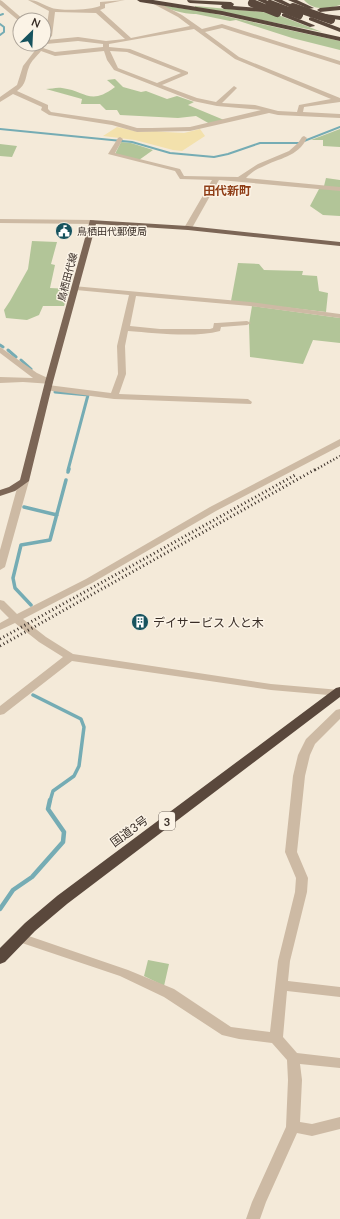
<svg xmlns="http://www.w3.org/2000/svg" width="340" height="1219" font-family="Lato,'Noto Sans JP',sans-serif">
  <style>
    .green { fill: #b2c598 }
    .sand { fill: #f3e1ac }
    .lines { fill: none; stroke-linecap: round; stroke-linejoin: round }
    .stream-far3 { stroke: #75acb4; stroke-width: 2 }
    .stream-far2 { stroke: #75acb4; stroke-width: 3 }
    .stream-far1 { stroke: #75acb4; stroke-width: 3.5 }
    .stream { stroke: #75acb4; stroke-width: 4.5 }
    .minor { fill: #cdbaa4; fill-rule: evenodd }
    .major { fill: #7c6656; fill-rule: evenodd }
    .highway { fill: #5a483c; fill-rule: evenodd }
    .rail-far1 { stroke: #382d26; stroke-width: 2.5; stroke-dasharray: 1 2.5; stroke-linecap: butt }
    .rail { stroke: #382d26; stroke-width: 3; stroke-dasharray: 1 3; stroke-linecap: butt }
    .highway-bridge { stroke: #5a483c; stroke-width: 8 }
    .labels { text-anchor: middle; dominant-baseline: central; stroke-width: 3; stroke-linejoin: round; paint-order: stroke }
    .far-poi-label { font-size: 10px; fill: #382d26; stroke: #fbf3e6; text-anchor: start }
    .far-street-label { font-size: 10px; fill: #382d26; stroke: #fbf3e6 }
    .shield { fill: #fbf3e6; stroke: #726860; stroke-width: 1 }
    .shield-label { font-size: 11px; font-weight: bold; fill: #382d26 }
    .far-quarter-label { font-size: 12px; font-weight: bold; fill: #8f3e17; stroke: #fbf3e6 }
    .poi-label { font-size: 12px; fill: #382d26; stroke: #fbf3e6; text-anchor: start }
    .street-label { font-size: 12px; fill: #382d26; stroke: #fbf3e6 }
  </style>
  <rect width="100%" height="100%" fill="#f4ead9"/>
  <path class="green" d="M304,0h36v5c-12,4 -27,6 -36,-5z
    M159,5l47,7 134,29v9l-48,-12 -56,-18 -6,1 -34,-7c-8,1 -29,-5 -37,-9z
    M195,6l78,7 49,19 -127,-25z
    M115,79l8,8 18,5 5,-1 21,8 10,-3 17,6 -6,3 36,15 -14,4 -14,-8 -18,2 -58,-3 -3,-5h-11l-6,-6h-19l1,-5 -36,-10c5,0 11,-2 16,-1 24,3 28,18 53,-1l-8,-7z
    M340,129v18l-17,-1v-6h-12z
    M121,142l10,1 22,7 -14,10 -24,-6z
    M0,144l17,2 -5,11 -12,-1z
    M326,178l14,2v36l-17,-1 -13,-9 9,-17 5,-3z
    M32,241l25,1 -6,22 4,1 -5,23 20,1 -6,17h-21l-4,9 -12,5 -21,-2 -2,-8 6,-9 18,-32z
    M238,263l21,1 5,6 39,1 -1,4 15,1 2,15 9,2 -2,19 -95,-11z
    M252,306l88,12v25l-27,-3 -10,24 -53,-7 -1,-33z
    M148,960l21,4 -5,22 -20,-10z"/>
  <path class="sand" d="M117,127l22,5 17,-1 9,1 19,1 16,-4 5,7 -23,15 -9,-1 -38,-10 -32,-4z"/>
  <g class="lines">
    <path class="stream-far3" d="M0,15l3,-1
      M0,24l4,3v5l-4,3
      M0,129l132,13 38,11 44,4 14,-3 32,-11h39l41,-16"/>
    <path class="stream-far2" d="M0,345l3,2
      M8,350l8,7
      M21,360l10,9
      M55,392l33,3 -20,75"/>
    <path class="stream-far1" d="M68,472l1,-3
      M24,507l33,8
      M31,605l-16,-17 -2,-10 8,-33 29,-5 16,-60
      M33,695l48,24 3,8 -5,39 -5,10 -21,15 -3,10"/>
    <path class="stream" d="M0,909l13,-19 19,-13 31,-35 1,-10 -16,-23 2,-9"/>
    <path class="minor" d="M0,0l2,1 22,19 -5,1 -19,-16z
      M28,0c10,0 15,5 24,8 9,3 40,2 48,-2v-4l25,-2 -20,4v4l-5,2 31,28 59,-12 -12,-9 -30,-16 5,-1 29,15 20,14 20,-5 118,37v4l-118,-37 -17,4 34,25 101,41v4l-36,5 -1,5 37,2v4l-62,-3 -9,-2 -79,18 -53,1 -25,-7 -63,-10 -8,-5 1,-3 -29,-13 -13,8v-5l17,-12 6,-19 17,-22h4l5,-33zM55,12l41,1 29,26 -19,2 -28,-4 -31,3 5,-4zM194,29l41,30 96,40 -32,6 -2,7 -19,-1 -23,-6 -33,-2 15,-15 -3,-2 -18,16 -19,-4 -35,-13 26,-11v-2l-58,-23 -21,-2v-3zM78,41l25,3v3l-48,5 -12,-4 3,-4zM41,51l14,5 49,-5 3,9 7,10 79,31 24,5 44,4 -71,17 -38,1h-15l-24,-7 -62,-9 -3,-3v-4l-31,-14c10,-7 8,-14 12,-24 2,-6 8,-11 12,-16zM110,51l17,1 54,21 -24,10 -39,-15z
      M304,136l3,2c-9,19 -28,20 -45,29 -6,2 -11,6 -16,11l94,9v4l-121,-11 -27,48 -4,2 -4,-2 28,-48 -32,-1 -5,-8 -67,-17 10,-16 2,-1 3,2 -8,14 65,16 4,7 54,1 20,-13 31,-13 9,-8 4,-6z
      M0,219l93,1 4,2 -4,2 -93,-1z
      M73,286l177,16 90,12v4l-90,-12 -114,-10 -6,30 30,3h50l3,-1 1,-5h3l30,-2 4,2 -4,2 -26,2 -1,4c-26,7 -65,2 -92,0l-3,15 1,28 -7,20 129,5 4,3 -1,2 -137,-5 -69,-9 -1,-2 1,-2 3,-1 63,8 7,-19 -1,-28 12,-51 -53,-5 -4,-2z
      M0,347l37,26 15,7 1,2 -1,2 -29,-2 -23,1v-6l33,1 -33,-25z
      M340,439v7l-124,65 -124,72 -69,36 23,18 27,17 198,30 69,6v6l-69,-6 -199,-29 -68,53 -4,1v-9l63,-49 -24,-15 -24,-19 -15,7v-7l9,-5 -9,-9v-9l4,1 13,13 69,-35 124,-72z
      M24,478l5,3 -24,86 -5,3v-20l19,-69z
      M340,709v10l-25,25 -5,11 -5,21 -8,76 11,26 -1,14 -17,69 -2,20 52,6v10l-53,-6 -4,46 14,16 43,5v10l-40,-4 2,16 -2,42 12,2 28,-7v12l-28,7 -15,-3 -31,69 -6,17h-14l6,-17 34,-75 2,-47 -1,-20 -15,-17 -33,-4 -17,-4 -58,-38 -44,-21 -104,-35 -2,-3 2,-3 4,-2 108,37 46,19 57,38 39,5 8,-71 17,-69 1,-14 -11,-26 8,-76 5,-21 8,-16 30,-29z"/>
    <path class="major" d="M90,220l98,6 152,16v4l-152,-16 -92,-6 -43,158 -24,99 -14,10 -15,5v-6l9,-3 11,-7 25,-98z"/>
    <path class="highway" d="M137,0h16l69,11 118,26v4l-118,-26 -82,-13z
      M187,0l44,2 3,2 -1,2 42,3 3,2 -3,2 -51,-4 -3,-2 1,-2 -32,-2 -2,-1z
      M257,0h9l7,4 -3,2z
      M273,0h9l14,7 -5,1z
      M288,0h9l17,8 -5,1z
      M340,6v4l-20,2 -3,-2 3,-2z
      M284,13l30,12 1,1 -5,1 -28,-11v-2z
      M317,13l23,3v4l-25,-4v-2z
      M311,17l29,11v4l-31,-12v-2z
      M340,687v10l-273,207 -32,27 -30,31 -5,2v-16l25,-25 32,-27 279,-208z"/>
    <path class="rail-far1" d="M315,470l25,-14"/>
    <path class="rail" d="M0,639l297,-165
      M0,646l316,-177"/>
    <path class="highway-bridge" d="M252,3l25,10
      M270,4l29,11
      M293,7l38,13"/>
  </g>
  <defs>
    <g id="civic-disc" transform="scale(0.9)"><circle r="9.5" fill="#17535e" stroke="#fbf3e6"/><path d="M-.6-6.5H3V-4.5H.6V-3L4-1V1h2V6H-6V1h2V-1L-.6-3ZM-1.2 2.5V6h2.4V2.5Z" fill="#fff"/></g>
    <g id="building-disc" transform="scale(0.9)"><circle r="9.5" fill="#17535e" stroke="#fbf3e6"/><path d="M-4-6H4V6H1V3H-1V6H-4ZM-2.5-4.3h1.7v1.8h-1.7ZM.8-4.3h1.7v1.8H.8ZM-2.5-1h1.7V.8h-1.7ZM.8-1h1.7V.8H.8Z" fill="#fff"/></g>
  </defs>
  <g fill-rule="evenodd">
    <use href="#civic-disc" x="64" y="231"/>
    <use href="#building-disc" x="140" y="622"/>
  </g>
  <g class="labels">
    <g class="far-poi-label">
      <text x="77" y="231">鳥栖田代郵便局</text>
    </g>
    <g class="far-street-label">
      <text transform="translate(67 277) rotate(-75)">鳥栖田代線</text>
    </g>
    <rect class="shield" x="159" y="812" width="16" height="18" rx="3"/>
    <g class="shield-label">
      <text x="167" y="821">3</text>
    </g>
    <g class="far-quarter-label">
      <text x="227" y="190">田代新町</text>
    </g>
    <g class="poi-label">
      <text x="153" y="622">デイサービス 人と木</text>
    </g>
    <g class="street-label">
      <text transform="translate(129 831) rotate(-36)">国道3号</text>
    </g>
  </g>
  <g transform="translate(32 32) rotate(24)"><circle r="19" fill="#fbf3e6" stroke="#ada499"/>
  <path d="M0-3L7 15L0 10L-7 15Z" fill="#17535e"/>
  <text y="-6" font-size="11" font-weight="bold" text-anchor="middle" fill="#382d26">N</text>
  </g>
</svg>
